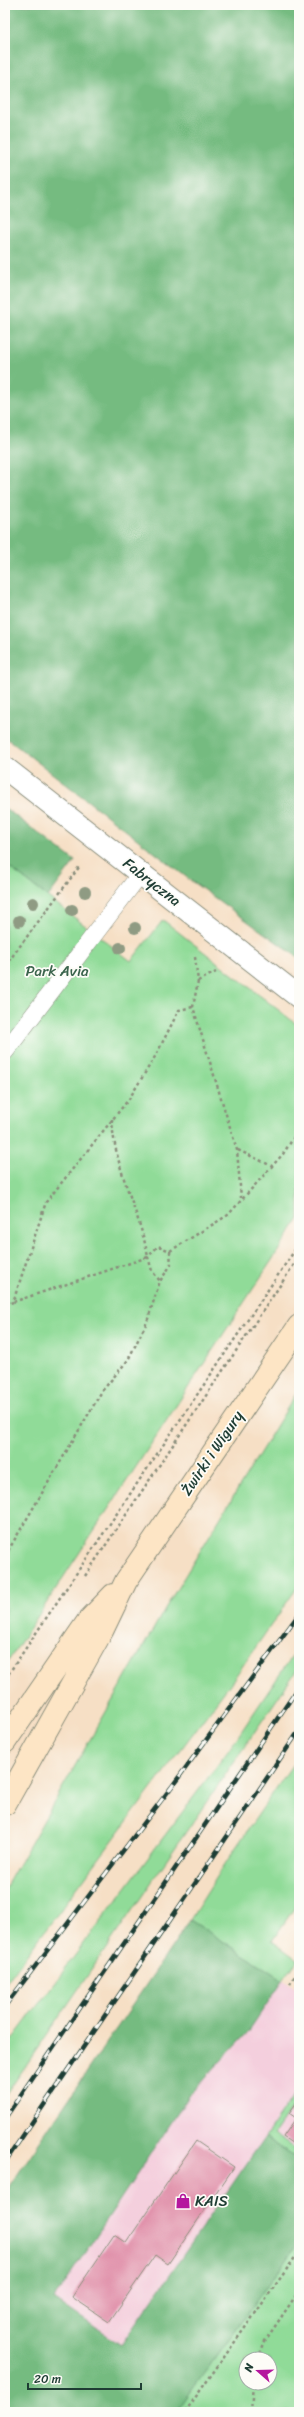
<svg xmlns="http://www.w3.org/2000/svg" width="304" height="2417" font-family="Sriracha,sans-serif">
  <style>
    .built { fill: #f4cfdd }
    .green { fill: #90db98; stroke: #588c66; fill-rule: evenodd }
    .forest { fill: #74bb80; stroke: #4a7c5a }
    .building { fill: #e193ac }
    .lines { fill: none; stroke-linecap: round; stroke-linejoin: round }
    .lane-casing { stroke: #8a8e7c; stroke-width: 18 }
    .street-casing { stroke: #8a8e7c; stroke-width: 24 }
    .secondary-casing { stroke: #8a8e7c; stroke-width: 24 }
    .path { stroke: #8a8e7c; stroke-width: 2.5; stroke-dasharray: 3 3; stroke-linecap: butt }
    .lane { stroke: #fff; stroke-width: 17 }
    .street { stroke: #fff; stroke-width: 22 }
    .secondary { stroke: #fde5c5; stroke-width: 22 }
    .rail-casing { stroke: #1f3d34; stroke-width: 4.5 }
    .rail { stroke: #fdfcf7; stroke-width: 3; stroke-dasharray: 9; stroke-linecap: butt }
    .tree { fill: #8f9b83 }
    .labels { text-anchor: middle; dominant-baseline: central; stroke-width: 3.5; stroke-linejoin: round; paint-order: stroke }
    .street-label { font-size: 15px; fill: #1f3d34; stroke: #fdfcf7 }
    .park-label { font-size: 15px; fill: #3b644d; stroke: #fdfcf7 }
    .poi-label { font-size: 15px; fill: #1f3d34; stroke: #fdfcf7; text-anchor: start }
  </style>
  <rect width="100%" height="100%" fill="#fdfcf7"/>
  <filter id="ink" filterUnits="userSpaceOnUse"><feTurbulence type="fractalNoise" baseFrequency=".025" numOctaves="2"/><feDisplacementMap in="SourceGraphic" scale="8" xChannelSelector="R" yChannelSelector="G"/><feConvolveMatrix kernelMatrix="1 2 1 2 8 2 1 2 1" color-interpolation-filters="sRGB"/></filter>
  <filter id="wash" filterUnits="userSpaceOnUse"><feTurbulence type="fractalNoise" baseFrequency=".012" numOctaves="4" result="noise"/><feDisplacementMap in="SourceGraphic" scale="16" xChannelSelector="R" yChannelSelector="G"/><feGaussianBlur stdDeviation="0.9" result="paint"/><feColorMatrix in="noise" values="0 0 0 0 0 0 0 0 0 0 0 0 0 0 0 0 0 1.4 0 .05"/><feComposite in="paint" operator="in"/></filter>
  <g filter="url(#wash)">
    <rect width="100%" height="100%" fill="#f6dfc5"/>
    <path class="built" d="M190,1920l109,70v252l-123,170h-171v-219z"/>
    <path class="green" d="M5,864l126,97 32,-41 136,106v193l-294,447z
      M299,1389v196l-69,99 -225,300v-96l161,-281z
      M299,1646v21l-294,429v-47l223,-298z
      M299,1755v146l-27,40 26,19 -15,20 -93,-60 42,-67z
      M299,2087v10l-25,37 25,17v9l-34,-23z
      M299,2242v170h-123zM246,2359h24v24h-24z"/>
    <path class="forest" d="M5,5h294v953l-105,-75 -189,-146z
      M5,808l70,53 -27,36 -43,-33z
      M190,1920l93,60 -35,52 -57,61 -137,206 67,46 144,-208 34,23v82l-123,170h-171v-219z"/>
    <g id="blocks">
      <path class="building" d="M297,2102l2,2v44l-16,-11 13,-19 -7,-5z
        M196,2141l38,26 -66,97 -13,-9 -46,67 -37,-25 42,-62 12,8z"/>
    </g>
  </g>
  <g filter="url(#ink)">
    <use href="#blocks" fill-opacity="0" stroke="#8a8e7c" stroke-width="1"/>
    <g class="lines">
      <g class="lane-casing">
        <path id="lane" d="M5,1052l136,-179"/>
      </g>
      <g class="street-casing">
        <path id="street" d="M5,768l294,229"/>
      </g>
      <g class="secondary-casing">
        <path id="secondary" d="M5,1742l83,-121 25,-26
          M5,1804l97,-173 24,-50 173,-255"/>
      </g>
      <path class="path" d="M195,957l3,24 18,-9
        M5,966l75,-100
        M198,981l-5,26 44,143 4,48
        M112,1119c2,50 27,90 36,138l-135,45 33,-100 83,-103 27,-44 23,-45 14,-3
        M238,1150l34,16
        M170,1251l58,-36 55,-61 11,-17 5,-16
        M5,1305l8,-3
        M5,1556l97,-165 26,-31 19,-38 13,-41 11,-16 -1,-14 -12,-5 -10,11 4,14 8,10
        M85,1576l214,-319
        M5,1679l294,-435
        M290,1984l9,-15
        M258,2359l7,-18 34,-50
        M185,2412l114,-160
        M251,2412l2,-29"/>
      <use href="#lane" class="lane"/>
      <use href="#street" class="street"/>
      <use href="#secondary" class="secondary"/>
      <g class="rail-casing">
        <path id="rail" d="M5,2006l168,-221 126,-171
          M5,2118l294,-431
          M5,2162l294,-431"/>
      </g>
      <use href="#rail" class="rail"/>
    </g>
    <g class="tree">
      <circle cx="85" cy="892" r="6"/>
      <circle cx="33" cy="903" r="6"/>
      <circle cx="72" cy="910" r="6"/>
      <circle cx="19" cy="921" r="6"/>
      <circle cx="135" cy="928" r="6"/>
      <circle cx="120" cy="948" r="6"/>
    </g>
  </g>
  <defs>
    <g id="shop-bare" transform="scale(1.2)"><path d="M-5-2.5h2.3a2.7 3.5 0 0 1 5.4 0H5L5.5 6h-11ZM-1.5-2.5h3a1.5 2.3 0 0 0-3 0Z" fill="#b5179e" stroke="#fdfcf7" stroke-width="2.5" paint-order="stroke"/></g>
  </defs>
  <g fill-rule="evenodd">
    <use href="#shop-bare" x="183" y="2201"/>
  </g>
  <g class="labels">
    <g class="street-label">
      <text transform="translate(152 882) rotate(38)">Fabryczna</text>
      <text transform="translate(212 1453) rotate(-56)">Żwirki i Wigury</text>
    </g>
    <g class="park-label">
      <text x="57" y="971">Park Avia</text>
    </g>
    <g class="poi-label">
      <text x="195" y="2201">KAIS</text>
    </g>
  </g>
  <rect width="304" height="2417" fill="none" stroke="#fdfcf7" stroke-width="20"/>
  <g transform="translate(258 2371) rotate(290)"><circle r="19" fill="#fdfcf7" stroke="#a4b0a9"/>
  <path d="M0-3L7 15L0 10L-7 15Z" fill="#b5179e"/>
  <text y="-6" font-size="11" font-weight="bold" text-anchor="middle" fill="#1f3d34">N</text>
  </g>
  <path d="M28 2383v6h113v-6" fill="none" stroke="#1f3d34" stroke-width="2"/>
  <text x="34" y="2383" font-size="12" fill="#1f3d34" stroke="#fdfcf7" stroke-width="3" paint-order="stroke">20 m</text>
</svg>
